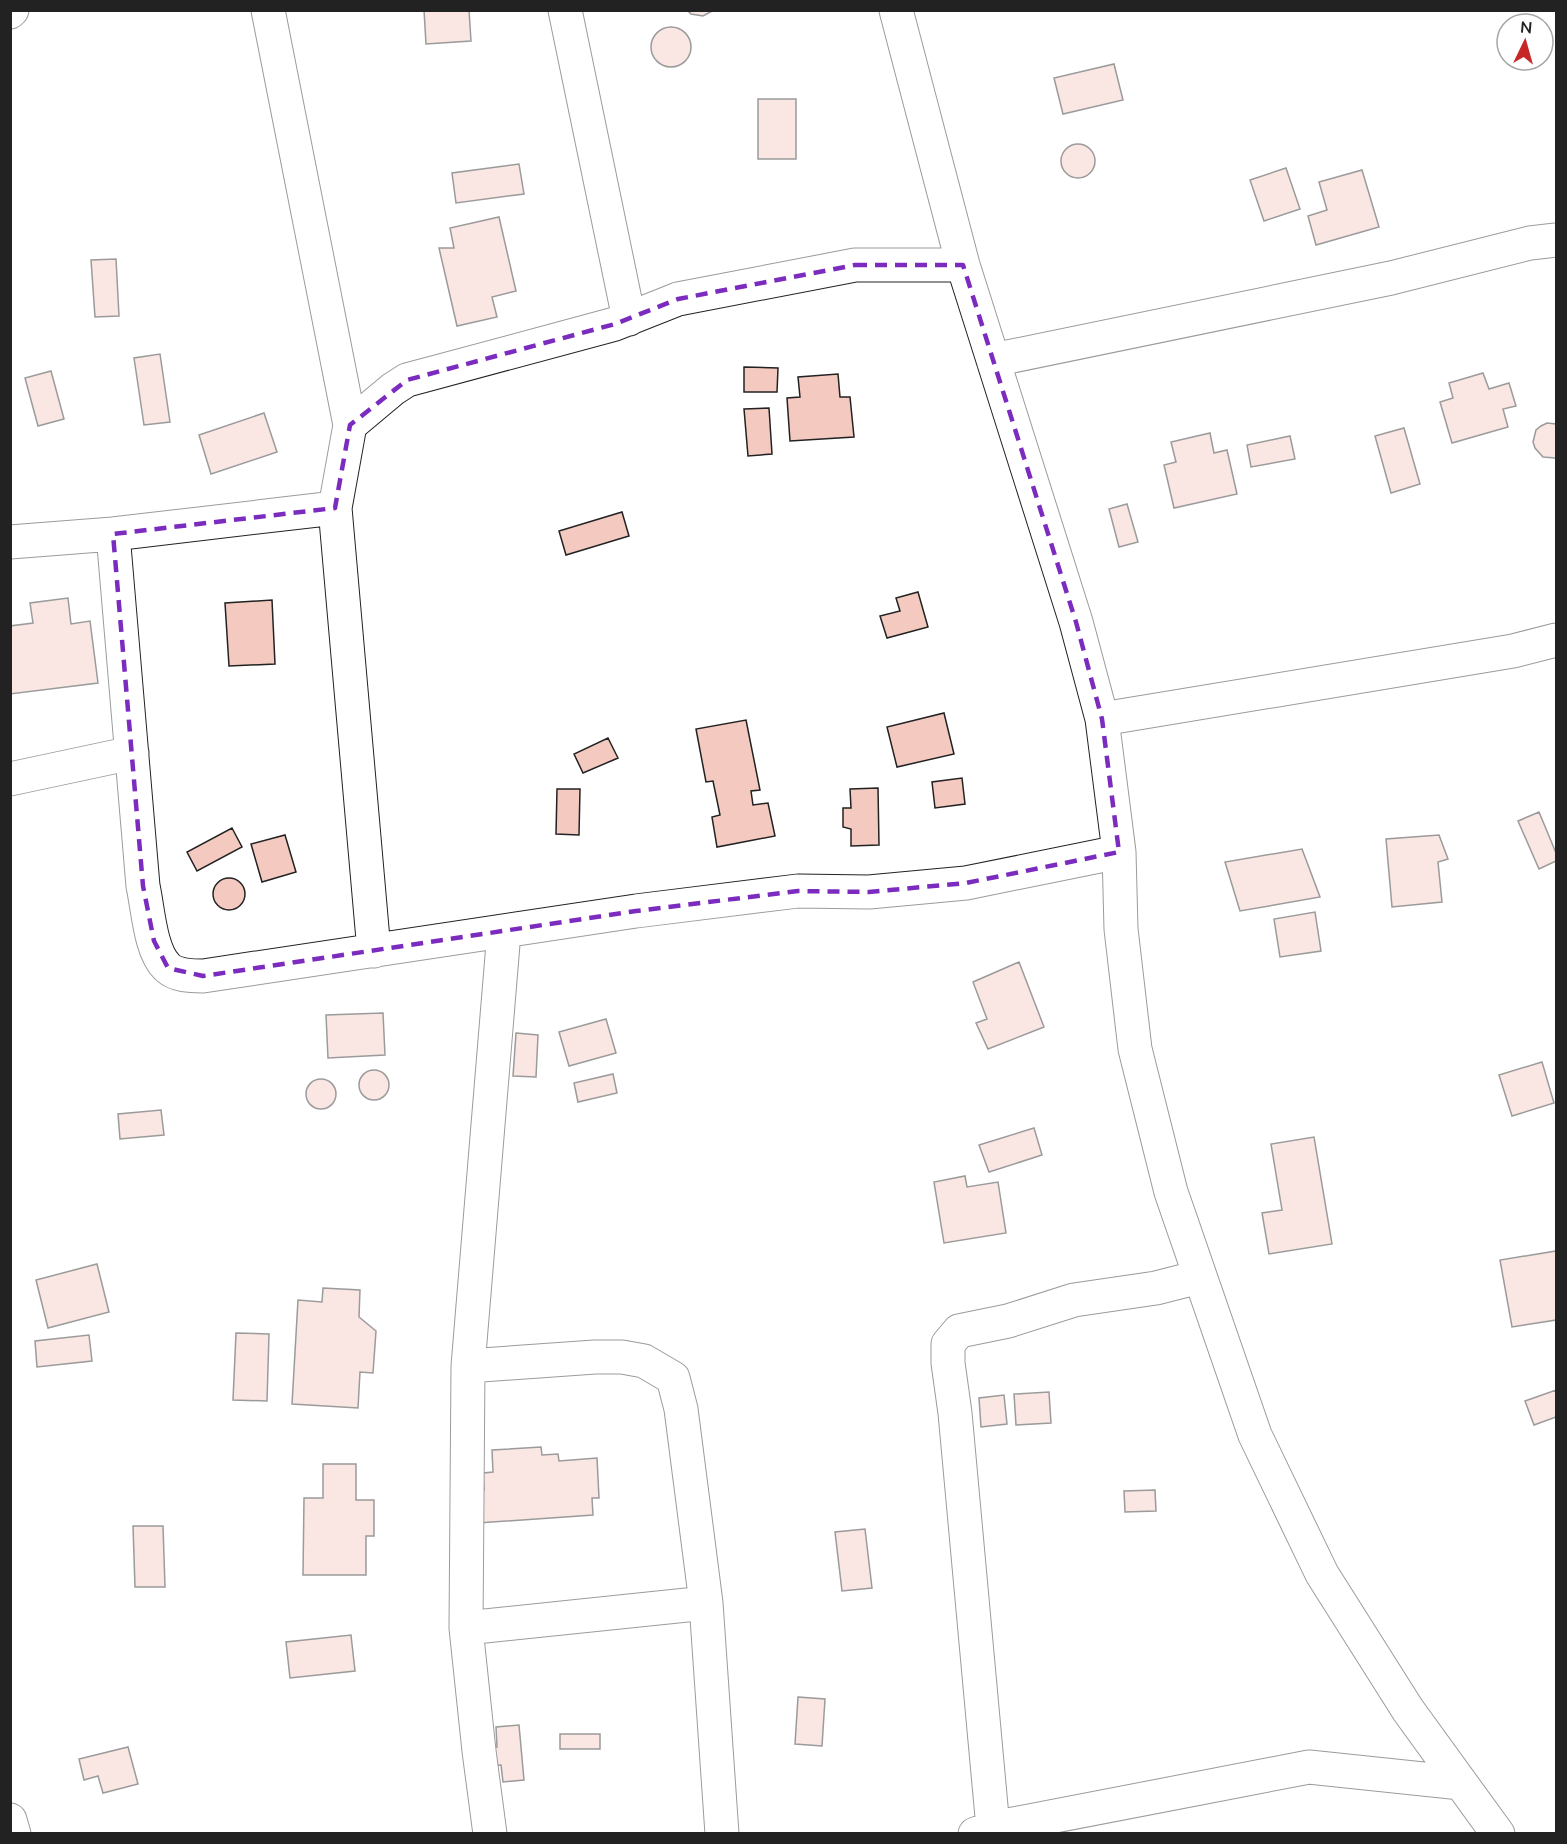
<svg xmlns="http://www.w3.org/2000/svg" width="1567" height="1844" font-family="Mulish,sans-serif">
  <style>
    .building { fill: #f3c9c0; stroke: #222; stroke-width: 1.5 }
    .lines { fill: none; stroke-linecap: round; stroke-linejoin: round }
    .minor-casing { stroke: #222; stroke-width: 35 }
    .minor { stroke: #fff; stroke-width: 33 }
    .marked { fill: none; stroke: #7b2cbf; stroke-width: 4.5; stroke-dasharray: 12 8; stroke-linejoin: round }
  </style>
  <rect width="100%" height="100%" fill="#fff"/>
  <path class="building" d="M424,10h45l2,31 -45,3z
    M687,10h27l-11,6 -12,-2z
    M651 47a20 20 0 1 1 40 0a20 20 0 1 1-40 0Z
    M1114,64l9,36 -60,14 -9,-36z
    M758,99h38v60h-38z
    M1061 161a17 17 0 1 1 34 0a17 17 0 1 1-34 0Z
    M519,164l5,30 -68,9 -4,-30z
    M1286,168l14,41 -36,12 -14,-41z
    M1362,170l17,57 -63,18 -8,-29 19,-6 -8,-28z
    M499,217l17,74 -24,6 5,20 -40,9 -18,-78h15l-4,-20z
    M116,259l3,57 -24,1 -4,-57z
    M160,354l10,68 -26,3 -10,-67z
    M744,367l34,1 -1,24h-33z
    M51,371l13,48 -26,7 -13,-48z
    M1483,373l6,16 20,-6 7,23 -13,3 5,18 -56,16 -12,-41 13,-4 -4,-15z
    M838,374l2,23h10l4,40 -64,4 -3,-43 13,-1 -2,-20z
    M769,408l3,46 -24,2 -4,-47z
    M264,413l13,39 -66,22 -12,-39z
    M1547,423l9,1v34h-1l-12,-1 -8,-9 -2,-6 3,-12 5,-4z
    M1404,428l16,56 -29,9 -16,-57z
    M1210,433l4,20 13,-3 10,44 -63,14 -10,-43 12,-3 -5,-20z
    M1290,436l5,23 -44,8 -4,-22z
    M1127,504l11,38 -19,5 -10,-38z
    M622,512l7,24 -63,19 -7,-24z
    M918,592l10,35 -41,11 -7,-22 20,-5 -4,-13z
    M68,598l3,26 19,-3 8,62 -88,11v-68l23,-3 -3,-20z
    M272,600l3,64 -46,2 -4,-63z
    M944,713l10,41 -57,13 -10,-40z
    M746,720l14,70 -9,1 2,14 15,-2 7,33 -58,11 -5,-30 8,-2 -7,-34 -7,1 -10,-53z
    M608,738l10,20 -35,15 -9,-19z
    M962,778l3,26 -30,4 -3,-26z
    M878,788l1,57 -28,1v-17l-8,-2v-19h8l-1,-19z
    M557,789h23l-1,46 -23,-1z
    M1539,812l17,41v8l-17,8 -21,-48z
    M232,828l10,19 -45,24 -10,-19z
    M285,835l11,37 -34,10 -11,-38z
    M1439,835l9,24 -10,3 4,40 -50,5 -6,-68z
    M1302,849l18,48 -80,14 -15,-49z
    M213 894a16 16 0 1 1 32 0a16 16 0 1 1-32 0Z
    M1315,912l6,39 -41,6 -6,-38z
    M1019,962l25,65 -56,22 -12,-26 11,-4 -14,-37z
    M383,1013l2,42 -57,3 -2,-43z
    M606,1019l10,34 -47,13 -10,-34z
    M516,1033l22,2 -2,42 -23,-1z
    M1542,1062l12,41 -42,13 -13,-41z
    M359 1085a15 15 0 1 1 30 0a15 15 0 1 1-30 0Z
    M613,1074l4,19 -39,9 -4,-19z
    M306 1094a15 15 0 1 1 30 0a15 15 0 1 1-30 0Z
    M161,1110l3,25 -44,4 -2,-25z
    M1034,1128l8,27 -53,17 -10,-27z
    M1314,1137l18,107 -63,10 -7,-41 20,-3 -11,-66z
    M965,1176l2,11 31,-5 8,51 -62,10 -10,-61z
    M1556,1251v69l-44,7 -12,-67z
    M97,1264l12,48 -61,16 -12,-48z
    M323,1288l37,2 -1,27 17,14 -3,42 -13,-1 -2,36 -66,-4 6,-104 24,2z
    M236,1333l33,1 -2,67 -34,-1z
    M89,1335l3,26 -55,6 -2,-26z
    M1556,1390v27l-22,8 -9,-24z
    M1049,1392l2,31 -35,2 -2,-31z
    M1004,1395l3,29 -26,3 -2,-29z
    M541,1447l1,8 16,-1 1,7 38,-3 2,40h-7l1,17 -115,8 -2,-33h8l-1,-17 10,-1 -1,-22z
    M323,1464h33v36h18v36h-8v39h-63l1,-77h19z
    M1155,1490l1,21 -31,1 -1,-21z
    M133,1526h30l2,61h-30z
    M865,1529l7,59 -30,3 -7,-59z
    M351,1635l4,36 -65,7 -4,-36z
    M798,1697l27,2 -3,47 -27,-2z
    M519,1725l5,55 -21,2 -2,-17 -13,1 -2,-18 11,-1 -1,-20z
    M560,1734h40v15h-40z
    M128,1747l10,37 -35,9 -5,-17 -14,4 -5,-21z"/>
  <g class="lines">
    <g class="minor-casing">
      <path id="minor" d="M268,10l82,415 -15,83 39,443
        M565,10l64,309
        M896,10l67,255 113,357 26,97 17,133 2,77 14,120 36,143 84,243 67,139 86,136 90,124
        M10,12l2,-2
        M993,360l398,-82 139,-35 26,-3
        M350,425l43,-36 14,-9 208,-56 63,-25 177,-34h108
        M113,534l30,352c5,22 7,65 24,81 9,9 24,9 36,9l433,-65 162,-20 71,1 97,-9 153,-31
        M10,542l103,-8 222,-26
        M1102,719l411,-68 43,-11
        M10,779l122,-26
        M468,1366l127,-9h27l22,4 29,17 8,31 25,194 16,231
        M466,1628l240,-25
        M10,1820l4,14
        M993,1828l-38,-415 -7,-50v-19l11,-13 49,-10 66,-21 82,-12 43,-11
        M490,1834l-11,-83 -13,-123 2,-262 36,-434
        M975,1834l18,-6 316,-61 152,16"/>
    </g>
    <use href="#minor" class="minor"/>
  </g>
  <path d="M0 0H1567V1844H0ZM855,265h108l113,357 26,97 17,133 -153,31 -97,9 -71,-1 -162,20 -433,65 -35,-8 -14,-27 -11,-55 -30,-352 222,-26 15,-83 57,-45 208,-56 63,-25z" fill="#fff" fill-opacity=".55" fill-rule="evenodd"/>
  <path class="marked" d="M855,265h108l113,357 26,97 17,133 -153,31 -97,9 -71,-1 -162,20 -433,65 -35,-8 -14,-27 -11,-55 -30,-352 222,-26 15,-83 57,-45 208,-56 63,-25z"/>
  <rect width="1567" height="1844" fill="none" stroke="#222222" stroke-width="24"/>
  <g transform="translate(1525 42) rotate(5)"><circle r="28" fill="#ffffff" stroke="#a7a7a7" stroke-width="1.5"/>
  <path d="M0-4.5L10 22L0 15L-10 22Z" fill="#c62828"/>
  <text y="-9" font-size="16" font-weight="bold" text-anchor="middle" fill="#222222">N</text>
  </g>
</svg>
